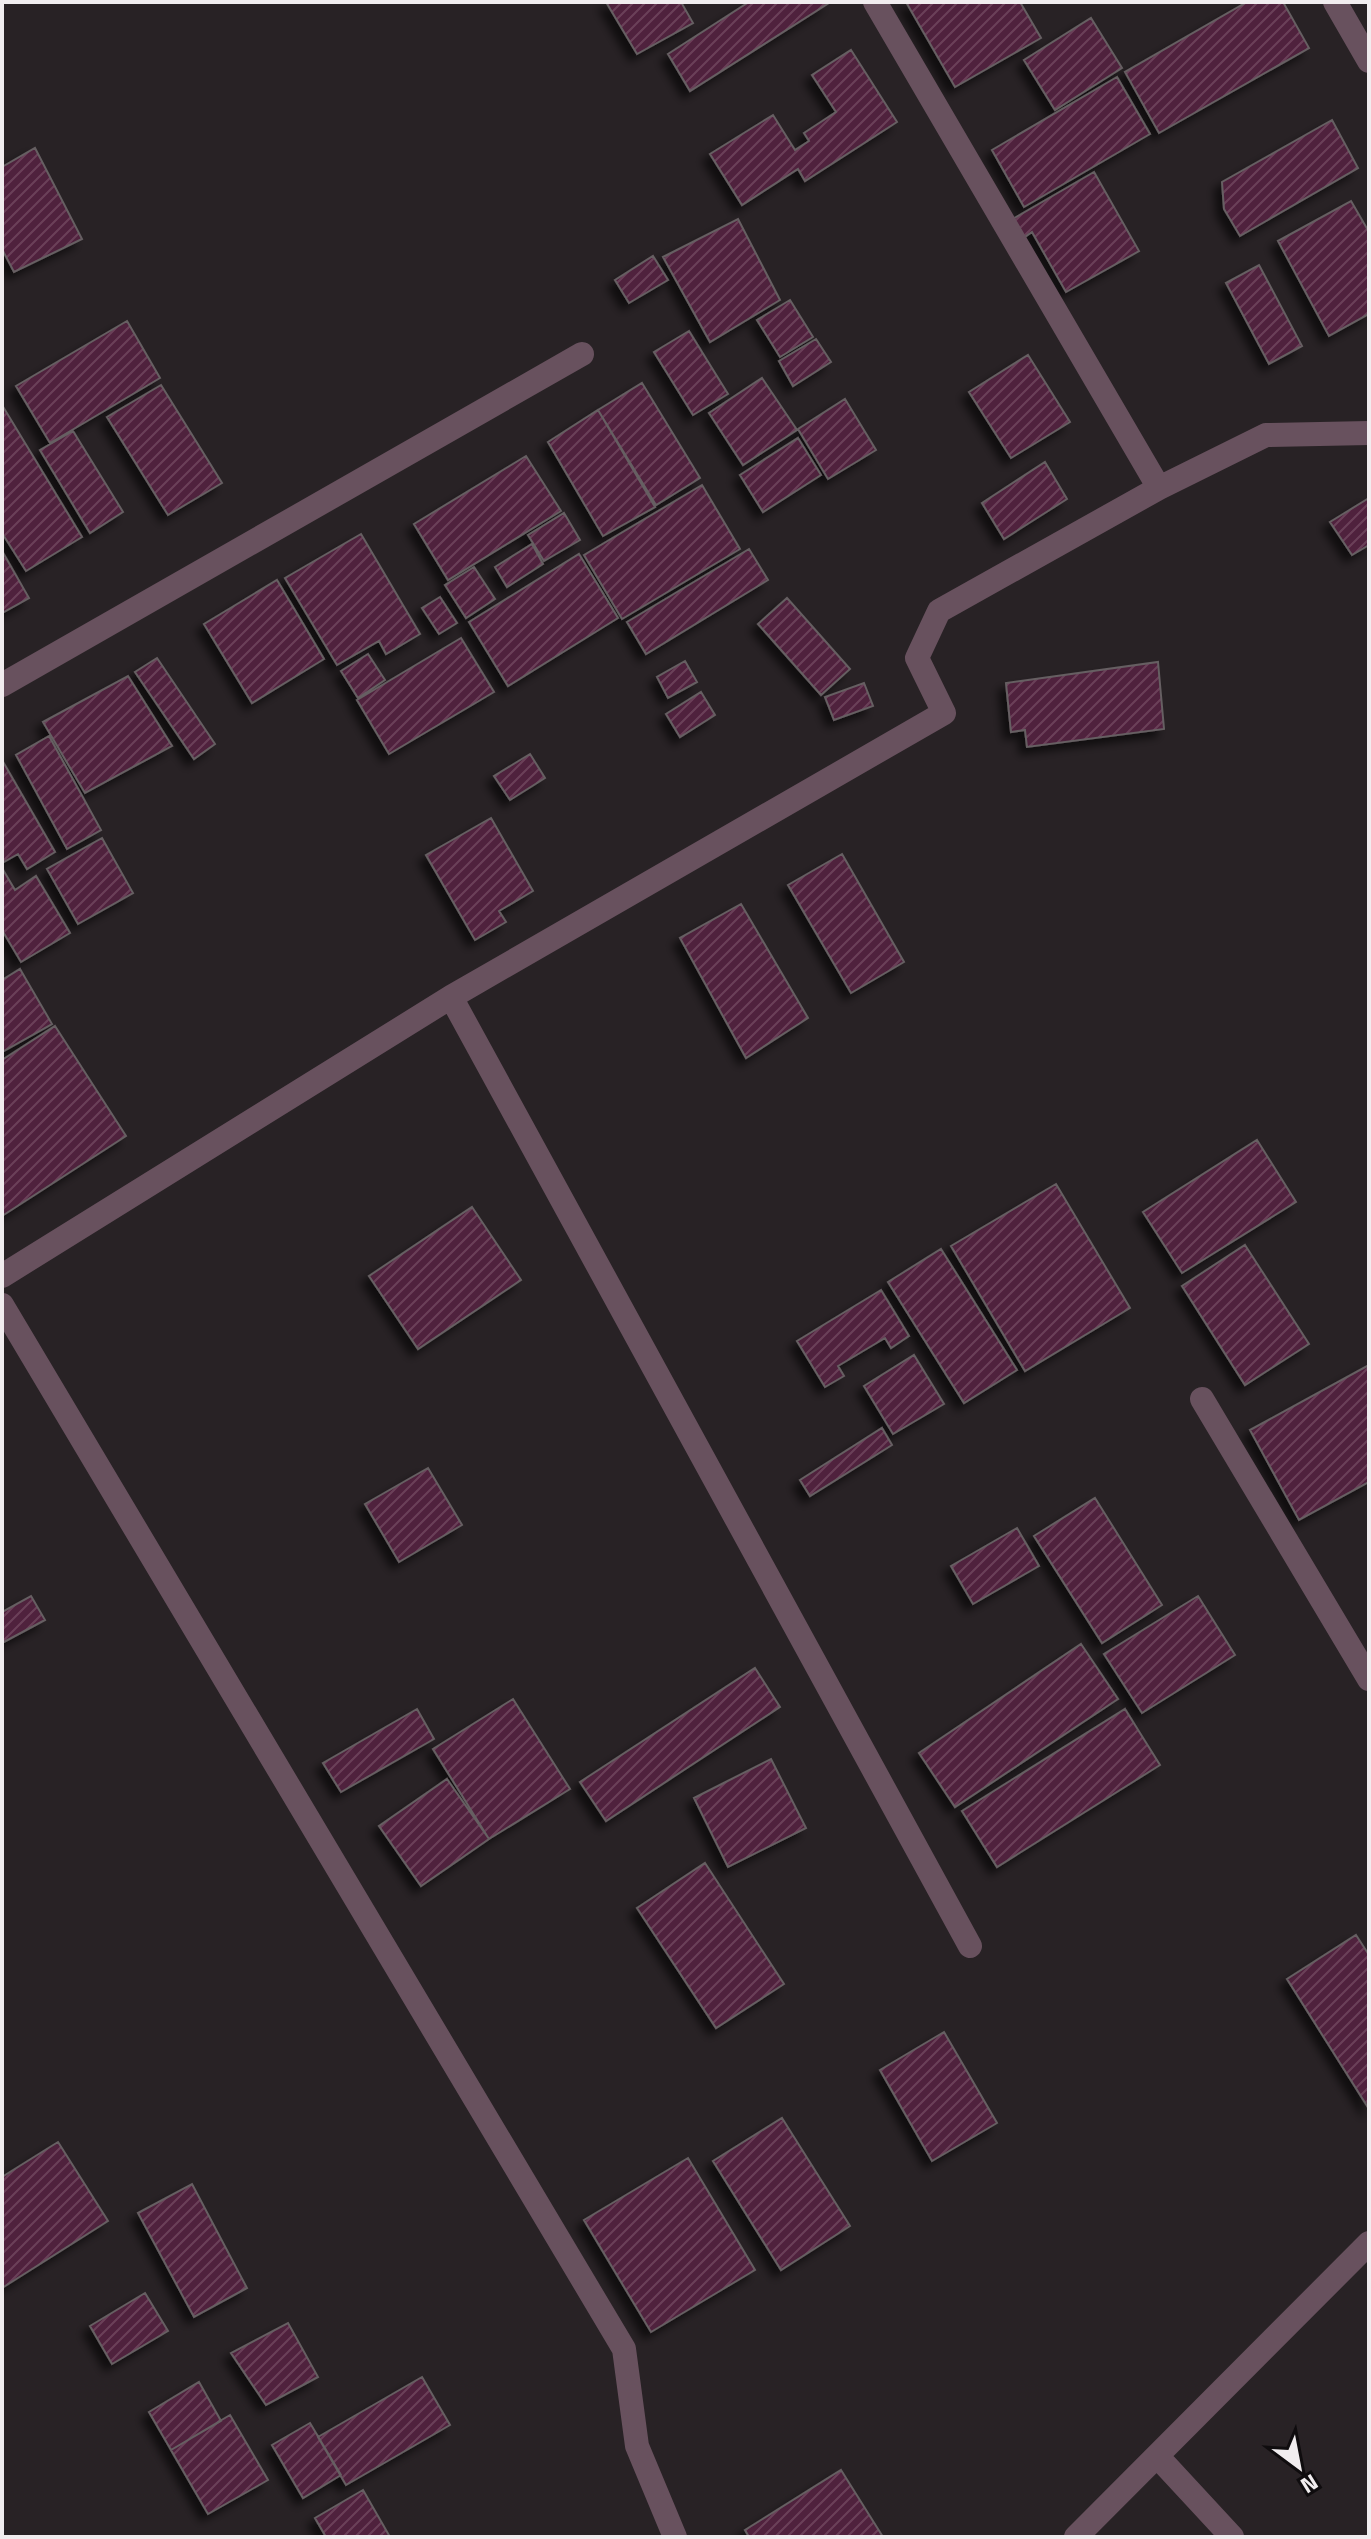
<svg xmlns="http://www.w3.org/2000/svg" width="1371" height="2539" font-family="'Titillium Web',sans-serif">
  <style>
    .building { fill: url(#building-hatch); stroke: #665f62; stroke-width: 2; filter: url(#shadow) }
    .lines { fill: none; stroke-linecap: round; stroke-linejoin: round }
    .minor { stroke: #68515e; stroke-width: 24 }
  </style>
  <defs>
    <pattern id="building-hatch" width="6" height="6" patternUnits="userSpaceOnUse" patternTransform="scale(2)"><rect width="6" height="6" fill="#50203d"/><path d="M-1 1l2-2M0 6l6-6M5 7l2-2" fill="none" stroke="#6a4159"/></pattern>
    <filter id="shadow"><feDropShadow dx="-7" dy="7" stdDeviation="4" flood-color="#0009"/></filter>
  </defs>
  <rect width="100%" height="100%" fill="#282225"/>
  <path class="building" d="M606,2h75l12,21 -56,31z
    M749,2l80,1 -139,88 -22,-37z
    M906,2h114l21,36 -86,49z
    M1247,2h36l26,46 -150,85 -34,-61z
    M1091,18l31,50 -67,42 -31,-50z
    M851,50l46,72 -92,59 -7,-12 -56,36 -32,-51 63,-39 22,35 14,-9 -5,-8 32,-21 -24,-37z
    M1117,77l33,57 -126,73 -32,-57z
    M1332,120l26,48 -118,68 -16,-27 -2,-27z
    M35,148l47,91 -68,33 -12,-23v-82z
    M1094,172l45,79 -73,41 -34,-60 -10,7 -11,-19z
    M1351,201l18,31v82l-40,22 -51,-95z
    M738,219l42,81 -70,42 -47,-85z
    M653,256l15,24 -39,23 -14,-23z
    M1259,265l43,81 -33,18 -43,-81z
    M790,300l23,37 -33,20 -23,-37z
    M127,321l33,57 -110,65 -34,-57z
    M689,331l39,63 -35,21 -39,-63z
    M816,339l15,23 -38,24 -14,-25z
    M1028,355l42,67 -59,36 -42,-66z
    M762,378l35,52 -54,35 -34,-52z
    M642,383l58,95 -44,27 -58,-95z
    M161,385l61,98 -54,32 -61,-98z
    M845,399l31,51 -48,29 -30,-50z
    M2,405l80,132 -56,34 -24,-38z
    M598,410l57,97 -52,29 -55,-94z
    M73,431l50,81 -33,21 -50,-83z
    M798,438l23,37 -58,37 -23,-37z
    M526,456l35,55 -113,69 -34,-56z
    M1045,462l22,37 -63,40 -22,-36z
    M702,485l38,64 -118,70 -38,-64z
    M1369,498v47l-17,10 -22,-33z
    M564,513l16,27 -36,21 -16,-26z
    M361,534l59,100 -34,20 -7,-13 -42,24 -52,-87z
    M532,544l11,20 -36,23 -12,-20z
    M749,549l19,31 -122,74 -19,-32z
    M2,551l27,47 -27,15z
    M579,554l39,64 -110,68 -39,-64z
    M474,567l21,32 -29,19 -21,-33z
    M277,580l47,79 -72,44 -48,-79z
    M440,597l17,26 -18,11 -17,-26z
    M787,598l63,71 -29,26 -63,-71z
    M461,638l33,54 -105,62 -32,-54z
    M368,654l17,26 -27,18 -17,-27z
    M157,658l58,86 -21,15 -59,-87z
    M685,661l12,21 -29,16 -11,-21z
    M1158,662l6,67 -137,18 -2,-17 -14,2 -5,-49z
    M128,676l44,70 -87,47 -42,-71z
    M864,683l9,23 -39,14 -9,-23z
    M701,692l14,23 -35,22 -14,-23z
    M49,736l52,94 -34,19 -51,-94z
    M530,754l15,24 -35,22 -16,-24z
    M2,760l53,92 -28,17 -9,-15 -16,9z
    M491,818l42,73 -34,20 7,11 -31,18 -49,-85z
    M102,838l31,55 -55,31 -31,-55z
    M842,854l62,108 -53,31 -63,-108z
    M2,868l13,22 21,-14 34,57 -49,29 -19,-32z
    M741,904l67,114 -62,40 -66,-120z
    M20,969l32,55 -50,28v-72z
    M55,1026l71,110 -124,80v-156z
    M1257,1140l39,62 -114,71 -39,-61z
    M1056,1184l74,124 -105,63 -74,-125z
    M472,1207l49,73 -103,69 -49,-73z
    M1245,1245l64,99 -64,41 -63,-99z
    M941,1249l76,121 -53,33 -76,-121z
    M881,1290l28,46 -18,12 -6,-10 -47,28 6,10 -19,11 -28,-46z
    M914,1355l30,49 -51,30 -29,-48z
    M1369,1365v117l-70,38 -49,-90z
    M882,1428l10,17 -82,51 -10,-16z
    M428,1468l34,57 -63,37 -34,-58z
    M1095,1498l67,107 -60,38 -68,-107z
    M1017,1528l22,38 -66,38 -22,-38z
    M31,1596l14,24 -43,23v-31z
    M1198,1596l37,59 -93,58 -38,-59z
    M1081,1644l37,55 -163,108 -36,-54z
    M755,1668l25,39 -174,114 -26,-39z
    M513,1699l57,90 -81,50 -56,-90z
    M417,1709l17,30 -93,53 -18,-29z
    M1125,1709l35,56 -163,102 -35,-56z
    M771,1759l35,69 -78,39 -34,-69z
    M447,1779l42,60 -68,47 -42,-60z
    M705,1863l79,121 -68,44 -79,-120z
    M1356,1935l13,20v154l-82,-130z
    M944,2032l53,91 -65,38 -52,-91z
    M782,2118l68,108 -69,44 -68,-109z
    M58,2142l50,79 -106,67v-111z
    M688,2158l67,112 -104,62 -67,-112z
    M192,2184l55,104 -53,29 -56,-104z
    M145,2293l23,38 -56,33 -22,-38z
    M288,2323l30,54 -52,28 -35,-52z
    M422,2377l28,48 -104,60 -28,-48z
    M199,2382l22,39 -50,29 -22,-38z
    M230,2415l38,65 -60,34 -37,-64z
    M310,2423l31,52 -38,23 -31,-53z
    M841,2470l42,67h-134l-4,-7z
    M363,2490l27,47h-64l-11,-19z"/>
  <g class="lines">
    <path class="minor" d="M875,2l284,486
      M1335,2l34,59
      M2,685l580,-331
      M451,997l519,949
      M2,1276l449,-279 493,-284 -27,-55 22,-47 220,-123 107,-53 103,-2
      M2,1305l622,1044 13,97 38,91
      M1202,1399l167,280
      M1158,2457l74,80
      M1076,2537l293,-294"/>
  </g>
  <rect width="1371" height="2539" fill="none" stroke="#f1edef" stroke-width="8"/>
  <g transform="translate(1299 2467) rotate(148)" stroke="#0f0c0e" stroke-width="6" paint-order="stroke">
  <path d="M0-6L14 30L0 20L-14 30Z" fill="#f1edef"/>
  <text y="-12" font-size="22" font-weight="bold" text-anchor="middle" fill="#f1edef">N</text>
  </g>
</svg>
